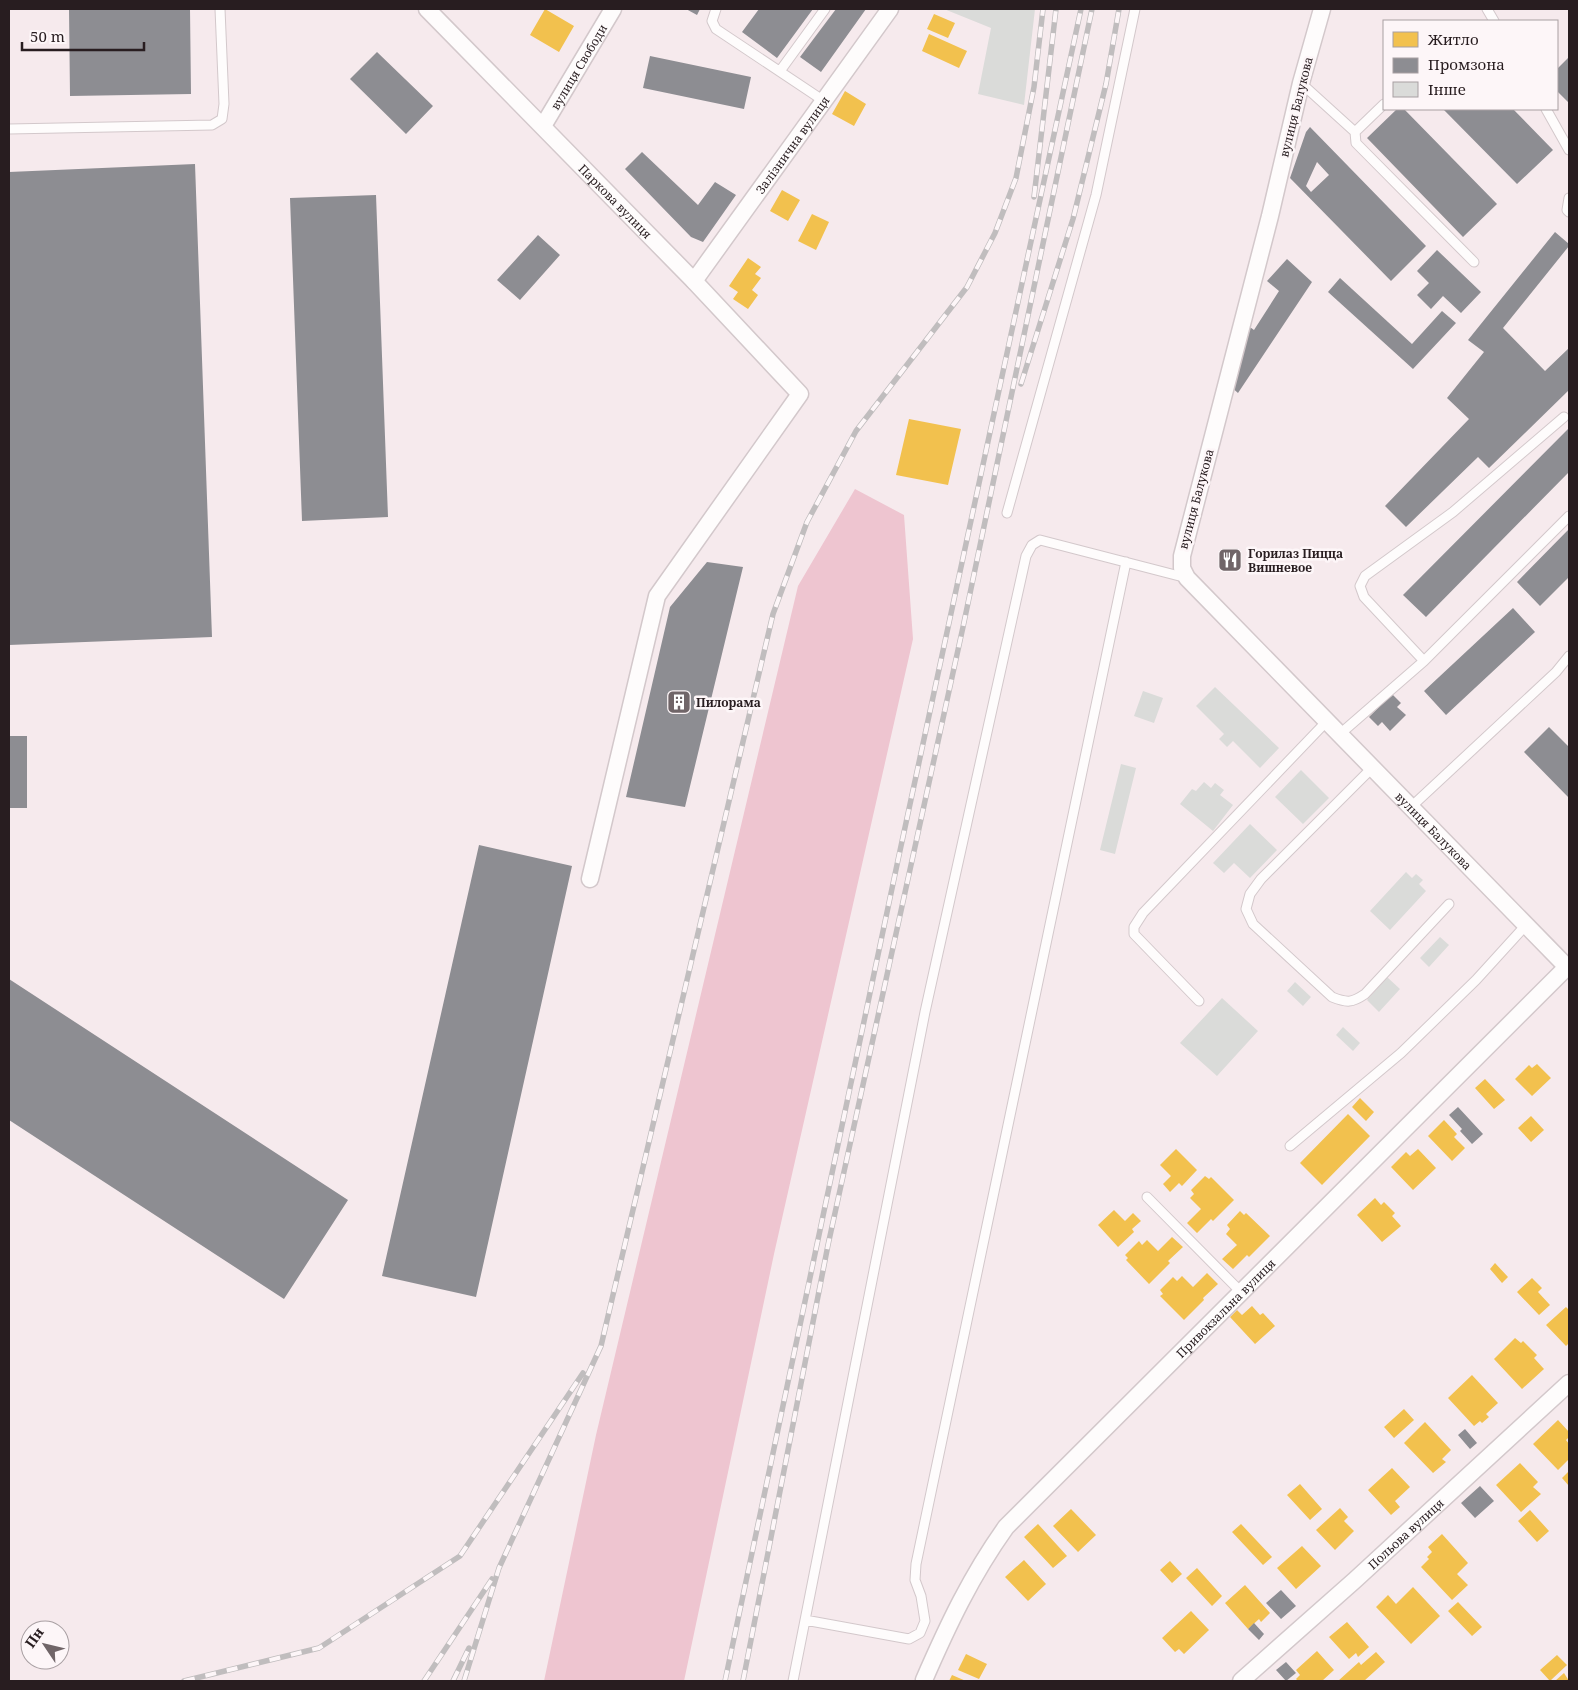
<svg xmlns="http://www.w3.org/2000/svg" width="1578" height="1690" font-family="'Noto Serif',serif">
  <style>
    .forest { fill: #eec5d0 }
    .homes { fill: #f2c14e }
    .industry { fill: #8d8d92; fill-rule: evenodd }
    .building { fill: #dadbd9 }
    .lines { fill: none; stroke-linecap: round; stroke-linejoin: round }
    .lane-casing { stroke: #d3c8cb; stroke-width: 11 }
    .street-casing { stroke: #d3c8cb; stroke-width: 19 }
    .lane { stroke: #fefcfc; stroke-width: 9 }
    .street { stroke: #fefcfc; stroke-width: 16 }
    .rail-casing { stroke: #c0bdbe; stroke-width: 5.5 }
    .rail { stroke: #fdf6f8; stroke-width: 4; stroke-dasharray: 11; stroke-linecap: butt }
    .labels { text-anchor: middle; dominant-baseline: central; stroke-width: 5; stroke-linejoin: round; paint-order: stroke }
    .street-label { font-size: 12px; fill: #281d20; stroke: #fdf6f8 }
    .poi-label { font-size: 12px; font-weight: bold; fill: #281d20; stroke: #fdf6f8; text-anchor: start }
  </style>
  <rect width="100%" height="100%" fill="#f6eaed"/>
  <path class="forest" d="M855,489l49,26 9,124 -139,615 -90,427h-140l52,-246 202,-849z"/>
  <path class="homes" d="M545,9l29,17 -15,26 -29,-17z
    M934,14l21,9 -7,15 -21,-9z
    M929,34l38,17 -8,17 -37,-17z
    M845,91l21,13 -12,22 -22,-12z
    M782,190l18,10 -12,21 -18,-10z
    M812,214l17,8 -13,28 -18,-9z
    M748,258l13,9 -6,7 6,4 -9,12 6,5 -10,14 -15,-10 5,-7 -9,-6z
    M909,419l52,10 -13,56 -52,-10z
    M1537,1064l14,14 -19,18 -17,-17 14,-14 3,3z
    M1485,1079l20,21 -11,9 -19,-21z
    M1360,1098l14,14 -8,9 -14,-14z
    M1348,1114l22,22 -48,49 -22,-22z
    M1531,1116l13,14 -13,12 -13,-14z
    M1444,1120l13,14 -3,3 11,11 -13,13 -24,-25z
    M1176,1149l21,21 -15,16 -3,-3 -9,9 -7,-8 8,-8 -11,-11z
    M1418,1149l18,19 -23,22 -22,-23 15,-15 4,4z
    M1205,1176l4,3 2,-2 23,23 -21,21 -2,-2 -14,14 -10,-10 14,-14 -11,-11 4,-4 -3,-4z
    M1375,1198l6,7 3,-3 11,11 -3,3 9,10 -19,16 -25,-27z
    M1114,1210l11,11 8,-8 8,8 -9,8 2,3 -16,15 -20,-22z
    M1240,1211l4,4 2,-2 24,23 -21,21 -2,-2 -14,14 -11,-10 15,-14 -11,-11 4,-5 -3,-4z
    M1172,1237l11,10 -15,14 2,2 -21,21 -23,-24 2,-2 -3,-3 14,-14 3,4 5,-5 11,11z
    M1495,1263l13,14 -6,6 -12,-14z
    M1207,1273l11,11 -15,14 1,2 -20,20 -24,-24 3,-2 -3,-4 13,-13 4,4 5,-5 11,11z
    M1532,1278l10,10 -4,4 12,13 -11,10 -22,-23z
    M1252,1306l8,9 3,-2 12,13 -20,18 -25,-27 7,-7 5,5z
    M1566,1307l3,3v33l-3,3 -20,-21z
    M1515,1338l6,5 2,-2 14,14 -3,3 10,11 -22,20 -28,-30z
    M1472,1375l26,28 -12,11 3,3 -7,6 -2,-2 -6,5 -26,-28z
    M1404,1409l10,11 -20,18 -10,-11z
    M1558,1420l11,12v5l-3,3 3,4v15l-11,11 -25,-26z
    M1425,1422l26,28 -9,9 4,3 -13,11 -29,-30z
    M1520,1463l18,19 -5,5 8,7 -20,18 -25,-27z
    M1392,1468l18,19 -15,14 5,6 -9,8 -23,-25z
    M1569,1471v15l-7,-8z
    M1300,1484l22,25 -12,11 -23,-25z
    M1340,1508l8,9 -4,4 10,10 -19,19 -19,-20z
    M1071,1509l25,26 -18,17 -25,-26z
    M1530,1510l19,21 -12,11 -19,-21z
    M1038,1524l29,32 -14,12 -29,-31z
    M1241,1524l31,33 -9,8 -31,-33z
    M1442,1534l26,29 -11,11 11,11 -16,15 -31,-33 8,-8 -2,-2 5,-5 -4,-5z
    M1302,1546l19,20 -25,23 -19,-21z
    M1024,1560l22,24 -18,17 -23,-24z
    M1170,1561l12,13 -10,9 -12,-13z
    M1197,1568l25,28 -10,10 -26,-28z
    M1245,1585l25,28 -9,9 -2,-3 -11,10 -23,-26z
    M1413,1587l27,29 -29,28 -35,-37 12,-12 8,9z
    M1458,1602l24,25 -10,9 -24,-25z
    M1191,1611l18,19 -25,24 -5,-5 -4,3 -13,-14z
    M1347,1622l22,25 -11,10 -2,-4 -7,6 -20,-22z
    M1317,1651l17,19 -12,11h-24l-2,-2 4,-4 -4,-5z
    M1376,1652l9,10 -21,19h-26l21,-19 2,3z
    M966,1654l21,10 -8,15 -21,-9z
    M1557,1655l10,10 -17,16 -10,-11z
    M1564,1673l5,8h-14z
    M952,1675l14,6h-17z"/>
  <path class="industry" d="M69,9h121l1,85 -121,2z
    M686,9h14l-3,6z
    M759,9h54l-36,49 -35,-26z
    M836,9h30l-45,63 -21,-15z
    M377,52l56,54 -27,28 -56,-55z
    M650,56l101,21 -7,32 -101,-21z
    M1568,58l1,1v44l-12,-12v-22z
    M1397,109h7l93,95 -34,33 -96,-99z
    M1443,109h70l40,41 -36,34z
    M1310,127l116,119 -35,35 -101,-103 16,-46zM1317,162l12,13 -18,17 -5,-6z
    M642,152l56,53 17,-23 21,13 -33,47 -12,-5 -66,-68z
    M195,164l17,473 -203,8v-473z
    M376,195l12,322 -86,4 -12,-323z
    M1555,232l14,12v2l-66,82 42,43 24,-23v42l-80,78 -11,-11 -72,70 -21,-21 84,-87 -22,-21 37,-46 -16,-12z
    M538,235l22,20 -40,45 -23,-20z
    M1437,250l44,42 -20,21 -18,-17 -12,13 -14,-14 12,-12 -12,-12z
    M1287,259l25,23 -74,111 -8,-7 17,-61 7,5 25,-39 -12,-10z
    M1340,278l72,66 30,-33 14,12 -43,46 -85,-77z
    M1569,428v44l-143,145 -23,-22z
    M1569,529v48l-29,29 -23,-24z
    M707,562l36,5 -58,240 -59,-10 44,-190z
    M1513,608l22,24 -89,83 -22,-24z
    M1392,694l9,9 -4,4 9,8 -16,16 -8,-9 -4,4 -9,-9z
    M1549,727l20,20v51l-45,-46z
    M9,736h18v72h-18z
    M479,845l93,21 -96,431 -94,-21z
    M9,979l339,221 -64,99 -275,-179z
    M1458,1107l25,27 -11,10 -12,-13 2,-2 -13,-14z
    M1465,1429l12,14 -7,6 -12,-14z
    M1480,1486l14,15 -19,17 -14,-15z
    M1281,1590l15,16 -15,13 -15,-16z
    M1254,1623l10,11 -5,6 -11,-11z
    M1286,1662l10,11 -10,8 -10,-11z"/>
  <path class="building" d="M944,9h91l-11,96 -46,-11 13,-66z
    M1215,687l64,61 -19,20 -27,-27 -6,6 -8,-8 5,-5 -28,-28z
    M1143,691l20,7 -9,25 -20,-7z
    M1121,764l15,4 -21,86 -15,-4z
    M1301,770l28,28 -26,26 -28,-27z
    M1204,782l7,6 4,-5 9,7 -4,5 13,10 -20,26 -33,-27 12,-15 4,2z
    M1250,824l27,26 -27,28 -16,-15 -10,10 -11,-10z
    M1406,872l6,6 4,-4 7,6 -4,4 7,7 -36,39 -20,-19z
    M1440,937l9,8 -20,22 -9,-9z
    M1387,977l13,12 -21,23 -12,-12z
    M1295,982l16,15 -8,9 -16,-15z
    M1222,998l36,33 -41,45 -37,-33z
    M1343,1027l17,16 -7,8 -17,-16z"/>
  <g class="lines">
    <g class="lane-casing">
      <path id="lane" d="M716,9l-4,12 4,8 108,72
        M1487,9l7,12
        M780,71l45,-62
        M1301,83l54,49 1,11 118,119
        M1546,109l23,41
        M9,129l203,-4 10,-6 2,-15 -4,-95
        M1355,132l29,-28
        M1569,198l-2,12 2,2
        M1007,513l89,-318 39,-186
        M1424,661l-60,-64 -4,-11 5,-10 88,-64 111,-95
        M1340,734l84,-73 145,-145
        M1372,768l-111,111 -11,15 -4,15 7,15 79,73c15,6 20,6 33,-3l84,-90
        M1411,807l145,-135 13,-16
        M1199,1001l-65,-67v-7l9,-14 184,-192
        M1290,1146l111,-93 75,-73 50,-55
        M1147,1197l94,95
        M805,1620l104,19 11,-6 5,-12 -4,-25 -6,-16 1,-16 210,-1002
        M793,1681l132,-669 101,-456 6,-11 8,-5 147,38"/>
    </g>
    <g class="street-casing">
      <g id="street">
        <path id="s1" d="M427,9l267,272 106,113 -143,202 -67,283"/>
        <path id="s2" d="M1322,9l-21,74 -31,133 -88,340v12l5,10 382,391"/>
        <path id="s3" d="M543,126l70,-117"/>
        <path id="s4" d="M694,281l196,-272"/>
        <path id="s5" d="M924,1680c24,-55 47,-104 82,-153l561,-560"/>
        <path id="s6" d="M1241,1681l114,-101 214,-197"/>
      </g>
    </g>
    <use href="#lane" class="lane"/>
    <use href="#street" class="street"/>
    <g class="rail-casing">
      <path id="rail" d="M1034,197l22,-188
        M1021,384l52,-165 33,-135 13,-75
        M184,1681l135,-33 141,-92 123,-183
        M424,1681l68,-102
        M453,1681l16,-33
        M464,1681l35,-113 102,-222 172,-732 34,-92 49,-91 111,-144 28,-54 21,-55 18,-91 9,-78
        M725,1681l173,-821 183,-851
        M743,1681l85,-436 135,-618 129,-618"/>
    </g>
    <use href="#rail" class="rail"/>
  </g>
  <defs>
    <g id="restaurant-square" transform="scale(1.25)"><rect x="-9" y="-9" width="18" height="18" rx="4" fill="#706568" stroke="#fdf6f8"/><path d="M-5-6h1v4h1v-4h1v4h1v-4h1v5L-1.5 .5V6h-2V.5L-5-1ZM5-6V6H3V1.5H1.5Q1.5-4 5-6Z" fill="#fff"/></g>
    <g id="building-square" transform="scale(1.25)"><rect x="-9" y="-9" width="18" height="18" rx="4" fill="#706568" stroke="#fdf6f8"/><path d="M-4-6H4V6H1V3H-1V6H-4ZM-2.5-4.3h1.7v1.8h-1.7ZM.8-4.3h1.7v1.8H.8ZM-2.5-1h1.7V.8h-1.7ZM.8-1h1.7V.8H.8Z" fill="#fff"/></g>
  </defs>
  <g fill-rule="evenodd">
    <use href="#restaurant-square" x="1230" y="560"/>
    <use href="#building-square" x="679" y="702"/>
  </g>
  <g class="labels">
    <g class="street-label">
      <text stroke="none"><textPath href="#s3" startOffset="69">вулиця Свободи</textPath></text>
      <text transform="translate(1296 107) rotate(-76)">вулиця Балукова</text>
      <text stroke="none"><textPath href="#s4" startOffset="168">Залізнична вулиця</textPath></text>
      <text stroke="none"><textPath href="#s1" startOffset="269">Паркова вулиця</textPath></text>
      <text transform="translate(1196 499) rotate(-75)">вулиця Балукова</text>
      <text stroke="none"><textPath href="#s2" startOffset="941">вулиця Балукова</textPath></text>
      <text stroke="none"><textPath href="#s5" startOffset="484">Привокзальна вулиця</textPath></text>
      <text stroke="none"><textPath href="#s6" startOffset="221">Польова вулиця</textPath></text>
    </g>
    <g class="poi-label">
      <text x="1248" y="553">Горилаз Пицца<tspan x="1248" dy="14">Вишневое</tspan></text>
      <text x="696" y="702">Пилорама</text>
    </g>
  </g>
  <rect width="1578" height="1690" fill="none" stroke="#281d20" stroke-width="20"/>
  <rect x="1383" y="20" width="175" height="90" fill="#fdf6f8" stroke="#a89fa2"/>
  <rect x="1393" y="32" width="25" height="15" fill="#f2c14e" stroke="#a89fa2"/>
  <text x="1428" y="45" font-size="15" fill="#281d20">Житло</text>
  <rect x="1393" y="58" width="25" height="15" fill="#8d8d92" stroke="#a89fa2"/>
  <text x="1428" y="70" font-size="15" fill="#281d20">Промзона</text>
  <rect x="1393" y="82" width="25" height="15" fill="#dadbd9" stroke="#a89fa2"/>
  <text x="1428" y="95" font-size="15" fill="#281d20">Інше</text>
  <g transform="translate(45 1645) rotate(305)"><circle r="24" fill="#fdf6f8" stroke="#a89fa2"/>
  <path d="M0-4L9 19L0 12L-9 19Z" fill="#706568"/>
  <text y="-8" font-size="14" font-weight="bold" text-anchor="middle" fill="#281d20">Пн</text>
  </g>
  <path d="M22 42v8h122v-8" fill="none" stroke="#281d20" stroke-width="2.5"/>
  <text x="30" y="42" font-size="15" fill="#281d20" stroke="#fdf6f8" stroke-width="4" paint-order="stroke">50 m</text>
</svg>
